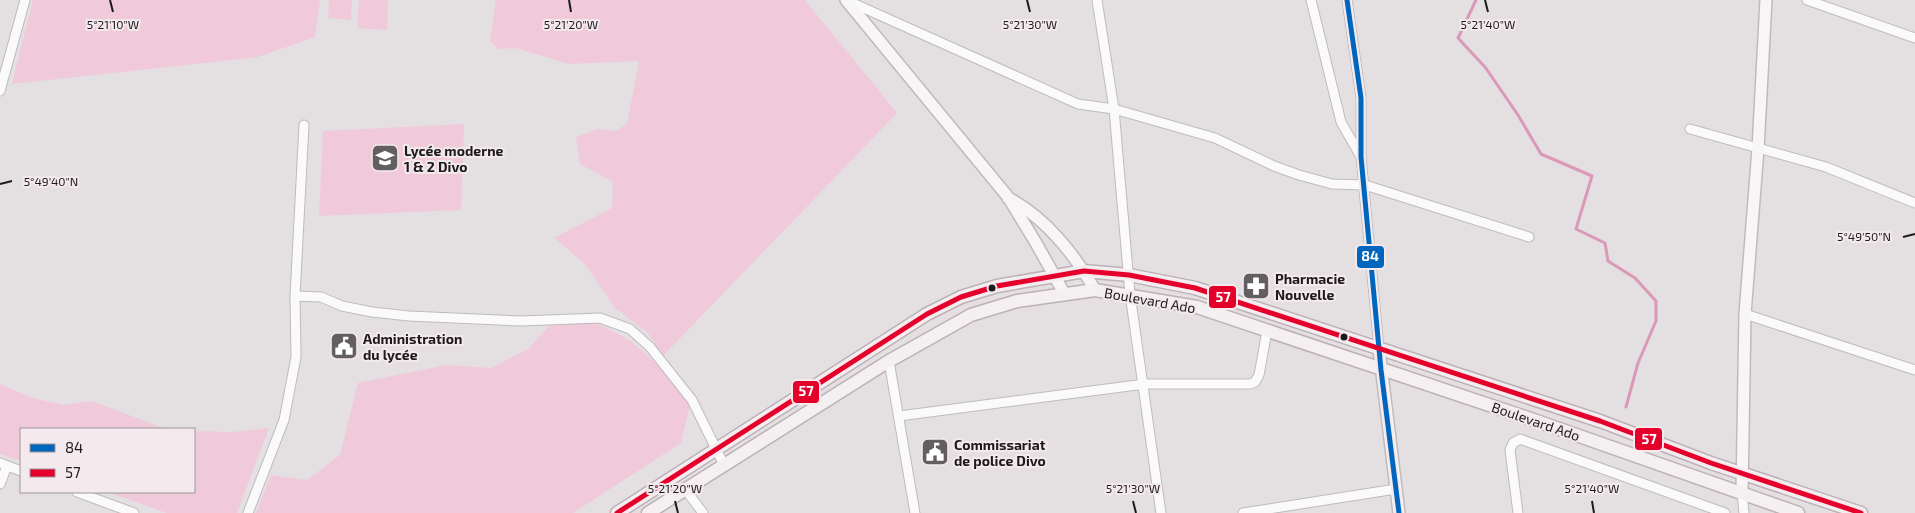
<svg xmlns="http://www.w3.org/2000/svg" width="1915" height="513" font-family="'Exo 2',sans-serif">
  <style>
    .green { fill: #f0cadb }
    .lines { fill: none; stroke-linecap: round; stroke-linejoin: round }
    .stream { stroke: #da99b8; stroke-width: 3 }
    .street-casing { stroke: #bfbbbd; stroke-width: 11 }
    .secondary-casing { stroke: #bfbbbd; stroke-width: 14 }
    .primary-casing { stroke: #bcb1b6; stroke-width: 15 }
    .street { stroke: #fbfafa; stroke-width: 9 }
    .secondary { stroke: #f8f5f6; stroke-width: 11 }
    .primary { stroke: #f4eff1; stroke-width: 12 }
    .bus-1-casing { stroke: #f4eaee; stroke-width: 9 }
    .bus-2-casing { stroke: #f4eaee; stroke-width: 9 }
    .bus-1 { stroke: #0065bd; stroke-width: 5 }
    .bus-2 { stroke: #e4002b; stroke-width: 5 }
    .ticks { fill: none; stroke: #1d1a1b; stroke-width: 2 }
    .bus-dot { fill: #1d1a1b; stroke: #f4eaee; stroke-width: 2 }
    .labels { text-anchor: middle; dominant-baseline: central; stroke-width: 4; stroke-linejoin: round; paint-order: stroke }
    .poi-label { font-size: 14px; font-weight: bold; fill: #1d1a1b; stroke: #f4eaee; text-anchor: start }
    .street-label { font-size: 14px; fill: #1d1a1b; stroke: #f4eaee }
    .ticks-label { font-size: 12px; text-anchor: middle; fill: #1d1a1b; stroke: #f4eaee; stroke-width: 4; stroke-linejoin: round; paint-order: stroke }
    .line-badge { stroke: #f4eaee; stroke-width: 2 }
    .badge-label { font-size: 14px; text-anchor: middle; font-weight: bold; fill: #fff }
  </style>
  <rect width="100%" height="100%" fill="#e4dfe1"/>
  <path class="green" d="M33,0h287l-5,37 -57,20 -246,27z
    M329,0h23l-1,20 -23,-2z
    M359,0h29l-1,30 -30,-2z
    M496,0h309l92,113 -234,243 -15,-23 -34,-26 -29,-43 -31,-26 58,-30 1,-26 -33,-18 -4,-27 22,-8 18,2 11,-7 12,-63 -71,3 -52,-16 -17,1 -9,-8z
    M464,124l-3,86 -142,6 4,-85z
    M592,322c50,19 66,43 98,83l-9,38 -108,70h-317l15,-38 36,5 33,-25 18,-72 88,-18 45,3 37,-19 22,-24z
    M0,384l32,14 32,7 28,-4 74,28h-145v32l-21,-7z
    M269,428l-32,85h-70l-60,-21h87v-61l38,1z"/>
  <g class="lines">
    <path class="stream" d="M1476,0l-18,38 27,29 33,48 23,39 51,22 -16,53 29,14 3,18 27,17 21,23v20l-18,42 -12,44"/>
    <g class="street-casing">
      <path id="street" d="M1097,0l17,109 16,185 31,219
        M1311,0l30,122 20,35
        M1347,0l14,98v59l18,192
        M1807,0l108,38
        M848,1l230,103 36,5 101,29 59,28 25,9 33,9 33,1 164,52
        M0,91l25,-91
        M1690,129l136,38 89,36
        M295,296l26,1 21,9 30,6 37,4 112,5 79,-3 30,11 20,18 42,53 32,65
        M1745,314l170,56
        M889,361l26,152
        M899,416l246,-32h105l5,-2 4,-7 8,-44
        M0,463l21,8
        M0,484l7,-18
        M685,489l18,24
        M77,492l57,21
        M1742,492l2,21
        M248,513l36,-93 12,-63 -1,-61 9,-171
        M1243,513l153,-24
        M1518,513l-8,-63 3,-7 7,-4 205,74"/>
    </g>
    <g class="secondary-casing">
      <path id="secondary" d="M846,0l162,197 28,46 28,50
        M1008,198c37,19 67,57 87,92
        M1379,349l20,164
        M1742,492l3,-178 13,-165 8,-149"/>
    </g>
    <g class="primary-casing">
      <path id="primary" d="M617,513l310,-199 34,-17 36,-11 87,-15 45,4 66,13 405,133 111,42 150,50
        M648,513l241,-152 82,-46 46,-14 78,-11 102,17 334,112 267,94"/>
    </g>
    <use href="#street" class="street"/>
    <use href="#secondary" class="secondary"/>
    <use href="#primary" class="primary"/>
    <g class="bus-1-casing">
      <path id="bus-1" d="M1347,0l14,98v59l20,213 18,143"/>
    </g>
    <g class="bus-2-casing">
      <path id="bus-2" d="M617,513l310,-199 34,-17 36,-11 87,-15 45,4 66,13 405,133 111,42 150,50"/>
    </g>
    <use href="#bus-1" class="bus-1"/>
    <use href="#bus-2" class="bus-2"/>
  </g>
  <path class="ticks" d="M110,0l3,12M569,0l2,12M1027,0l3,12M1485,0l3,12M0,184l12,-3M1903,237l12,-3M675,501l3,12M1133,501l3,12M1592,501l2,12"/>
  <defs>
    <g id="school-square" transform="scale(1.4375)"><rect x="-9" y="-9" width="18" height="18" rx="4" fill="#635f60" stroke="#f4eaee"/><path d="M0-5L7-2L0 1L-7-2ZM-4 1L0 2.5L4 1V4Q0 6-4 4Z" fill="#fff"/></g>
    <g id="pharmacy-square" transform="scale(1.4375)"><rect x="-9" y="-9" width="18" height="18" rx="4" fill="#635f60" stroke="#f4eaee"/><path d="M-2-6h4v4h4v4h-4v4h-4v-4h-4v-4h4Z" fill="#fff"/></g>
    <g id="civic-square" transform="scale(1.4375)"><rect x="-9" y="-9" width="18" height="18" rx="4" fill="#635f60" stroke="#f4eaee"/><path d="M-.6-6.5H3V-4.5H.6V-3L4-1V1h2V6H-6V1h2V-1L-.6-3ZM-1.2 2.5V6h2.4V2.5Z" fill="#fff"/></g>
  </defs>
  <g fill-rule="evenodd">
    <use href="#school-square" x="385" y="158"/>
    <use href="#pharmacy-square" x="1256" y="286"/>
    <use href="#civic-square" x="344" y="346"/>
    <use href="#civic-square" x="935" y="452"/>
  </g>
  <g class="bus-dot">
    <circle cx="992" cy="288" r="4.5"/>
    <circle cx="1344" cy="337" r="4.5"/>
  </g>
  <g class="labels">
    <g class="poi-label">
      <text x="404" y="150">Lycée moderne<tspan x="404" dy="16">1 &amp; 2 Divo</tspan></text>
      <text x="1275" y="278">Pharmacie<tspan x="1275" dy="16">Nouvelle</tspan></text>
      <text x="363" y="338">Administration<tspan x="363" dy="16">du lycée</tspan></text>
      <text x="954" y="444">Commissariat<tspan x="954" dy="16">de police Divo</tspan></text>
    </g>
    <g class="street-label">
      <text transform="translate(1150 300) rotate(10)">Boulevard Ado</text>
      <text transform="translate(1536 421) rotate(19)">Boulevard Ado</text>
    </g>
  </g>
  <g class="ticks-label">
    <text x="113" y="29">5°21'10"W</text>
    <text x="571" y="29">5°21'20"W</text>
    <text x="1030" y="29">5°21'30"W</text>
    <text x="1488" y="29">5°21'40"W</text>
    <text x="51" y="186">5°49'40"N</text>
    <text x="1864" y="241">5°49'50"N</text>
    <text x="675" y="493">5°21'20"W</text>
    <text x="1133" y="493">5°21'30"W</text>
    <text x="1592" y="493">5°21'40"W</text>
  </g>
  <g class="line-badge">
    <rect x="1356" y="245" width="29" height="24" rx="5" fill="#0065bd"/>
    <rect x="1208" y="285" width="29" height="24" rx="5" fill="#e4002b"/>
    <rect x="792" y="380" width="28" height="24" rx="5" fill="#e4002b"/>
    <rect x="1634" y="427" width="29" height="24" rx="5" fill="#e4002b"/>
  </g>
  <g class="badge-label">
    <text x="1370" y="261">84</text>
    <text x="1223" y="302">57</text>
    <text x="806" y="396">57</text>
    <text x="1649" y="444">57</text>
  </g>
  <rect x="20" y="428" width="175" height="65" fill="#f4eaee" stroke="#9e979a"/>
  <rect x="30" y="444" width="25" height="8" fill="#0065bd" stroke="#9e979a"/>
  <text x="65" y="453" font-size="15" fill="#1d1a1b">84</text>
  <rect x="30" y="469" width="25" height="8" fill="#e4002b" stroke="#9e979a"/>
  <text x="65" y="478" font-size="15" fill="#1d1a1b">57</text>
</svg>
